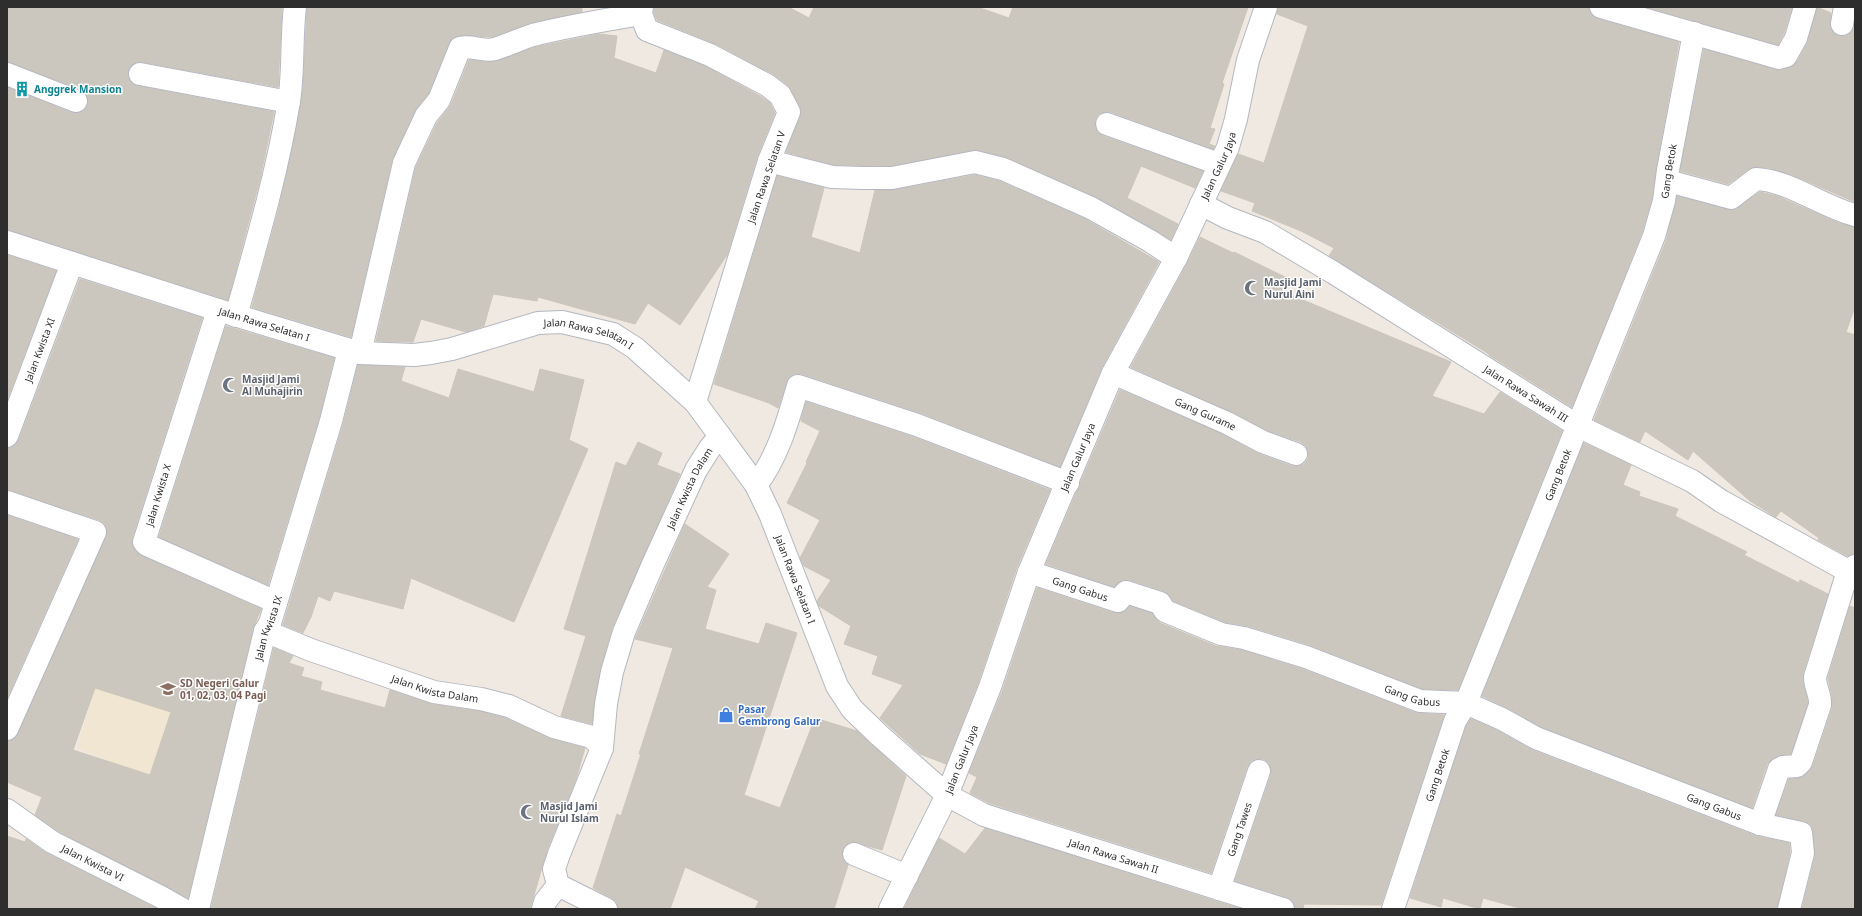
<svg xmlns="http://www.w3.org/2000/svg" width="1862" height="916" font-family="'Noto Sans',sans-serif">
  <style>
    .education { fill: #f0e6d1 }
    .building { fill: #cbc7bf; stroke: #cbc5ba; fill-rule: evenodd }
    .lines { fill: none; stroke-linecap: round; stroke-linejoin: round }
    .minor-casing { stroke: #b4b7c1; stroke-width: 24 }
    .minor { stroke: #fff; stroke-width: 22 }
    .labels { text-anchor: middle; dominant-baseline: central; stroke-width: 3; stroke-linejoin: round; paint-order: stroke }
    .culture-label { font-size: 10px; font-weight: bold; fill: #0d838f; stroke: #fff; text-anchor: start }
    .street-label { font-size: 10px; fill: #2e2e2e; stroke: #fff }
    .worship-label { font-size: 10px; font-weight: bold; fill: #5b616d; stroke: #fff; text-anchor: start }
    .education-label { font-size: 10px; font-weight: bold; fill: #785e54; stroke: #fff; text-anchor: start }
    .shop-label { font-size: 10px; font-weight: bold; fill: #366cbe; stroke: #fff; text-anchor: start }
  </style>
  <rect width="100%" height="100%" fill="#efe9e1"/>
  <path class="education" d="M234,601l32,14 -78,233 -101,-33 18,-56 -28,-11 36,-119z"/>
  <path class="building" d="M7,7h275l-4,80 -136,-25h-6l-5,4 -3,6v6l4,5 6,3 136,26 -14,67 -32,121 -221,-70v-143l65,26h5l6,-2 4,-5 1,-6 -2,-6 -5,-5 -74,-27z
    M307,7h275v5l-52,11 -38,14 -29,-2 -10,3 -4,5 -21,51 -13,17 -23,49 -41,177 -99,-30 26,-95 18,-81 7,-41z
    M654,7h134l21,11 5,-11h163l32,11 4,-11h235l-26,76 2,1 -14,44 5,1 -6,15 6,2 -2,3 -102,-37h-6l-6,2 -4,6v7l2,5 6,4 100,35 -8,17 -54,-22 -14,32 51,26 -7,16 -75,-43 -88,-39 -30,-8 -87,16 -57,-1 -48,-13 15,-40 -13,-27 -15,-11 -57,-30 -59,-24 -3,-7z
    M1278,7h311l3,8 6,4 81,23 -23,126 -4,30 -10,34 -70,175 -83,-52v-1l-160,-98 5,-8 -33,-17 -49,-20 3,-8 -34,-12 17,-37 26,9 44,-137 -31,-12z
    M1646,7h146l-8,26 -6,12z
    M1817,7l14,6 -1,15 4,5 5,3h7l5,-4 4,-10v180l-58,-25 -27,-9 -12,-1 -9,2 -21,15 -48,-13 24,-122 72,21 13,-2 8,-6 10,-18z
    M599,34l18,2 -3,22 42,15 8,-23 41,16 55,30 10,7 5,10 -18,44 -30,98 -47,70 -32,-22 -13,21 -97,-27 -1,4 -44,-7 -9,32 -18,6 -45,-13 -8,23 -37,-1 40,-174 21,-44 14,-18 18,-45 17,2 11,-1 39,-14z
    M975,175l24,6 86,38 74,43 -57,105 -42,100 -139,-54 -119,-39h-7l-6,3 -11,31 -9,-5 -55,-19 63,-208 47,12 -13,49 49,16 15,-63h19z
    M1760,192l17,4 61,27 17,4v80l-9,25 9,3v219l-8,2 -29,-16 1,-2 -38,-27 -5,6 -26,-16 -57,-50 -5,9 -43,-29 -5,11 -46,-22 72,-179 11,-45 56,14z
    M1200,237l33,16 1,-1 57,28 -7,12 167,70 -19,34 52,18 16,-22 62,39 -104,259 -35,-1 -113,-44 -62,-19 -24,-4 -51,-21 -9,-10 -34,-11h-8l-8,7 -68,-23 74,-174 102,44 37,20 33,12h7l5,-2 4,-5v-8l-2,-5 -5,-4 -33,-11 -36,-19 -101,-45 56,-103z
    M7,255l49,16 -49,129z
    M80,279l122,39 -70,220v7l3,6 7,5 119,53 -8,19 -65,270 -130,-67 -23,-16 7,-18 -35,-15v-41l7,-2 4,-5 88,-197 1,-6 -2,-7 -6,-4 -92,-30v-42l8,-2 4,-6zM95,688l76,24 -21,63 -77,-25z
    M226,326l108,32 -15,60 -51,167 -109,-48z
    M358,365l47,2 -4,14 48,17 9,-29 76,23 6,-23 44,11 -15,60 19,9 -74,173 -103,-44 -8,31 -69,-18 -4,10 -12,-5 -7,21 -8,16 -20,-8 60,-200z
    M806,402l107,35 137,53 -33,77 -39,116 -32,81 -26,-10 -40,-36 23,-33 -31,-11 6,-18 -34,-12 7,-18 -32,-20 -2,-5 14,-21 -27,-14 -4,-8 20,-38 -33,-17 20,-40 -1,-1 14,-31 -19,-10z
    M638,442l24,11 -5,12 23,9 -68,154 -12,42 -8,54 -31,-8 25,-80 -22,-7 52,-167 10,4z
    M1584,443l47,22 -8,20 17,7 -1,4 39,13 -3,7 72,36 -3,3 55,28 1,-3 28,14 -25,79v10l5,20 -17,51 -14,2 -10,8 -15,44 -211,-81 -33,-19 -26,-12z
    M7,515l71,24 -71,159z
    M685,524l44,30 -22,33 9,3 -11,39 54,15 7,-21 31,10 -53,162 36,13 35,-90 42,13 49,45 -24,74 -29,-8 -6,2 -4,5 -1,7 2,5 4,4 -14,44h-79l4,-8 -74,-34 -15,42h-52l-1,-7 -5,-4 -19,-10 24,-74 4,2 20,-62h-2l34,-106 -38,-9z
    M1037,588l77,25h8l8,-7 22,7 8,10 56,23 25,4 61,19 114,44 28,2 -63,190 -77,-1 -1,5h-8l-3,-8 -5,-4 -52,-16 36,-106v-6l-2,-6 -6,-4h-7l-5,2 -4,6 -36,106 -222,-70 -19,-10 7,-16 -8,-4 33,-81z
    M1850,606l5,2v301h-53l13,-53 -2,-25 -3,-7 -6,-3 -28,-6 13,-36 9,-1 7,-3 8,-9 19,-57v-13l-4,-18z
    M274,648l19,8 -4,7 15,5 -3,8 21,6 -2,8 65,18 5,-18 42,14 47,7 26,7 44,20 36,10 -9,31 -29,71 -17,59h-319z
    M1471,719l25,11 36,20 224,86 33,7 1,9 -13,57h-254l-40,-11 -3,11 -37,-11 -2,9 -31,-9 56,-172z
    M985,828l230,73 26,8h-337l35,-71 26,16z
    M7,836l18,6 1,-3 20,14 111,56h-150z"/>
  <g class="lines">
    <g class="minor-casing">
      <g id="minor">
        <path d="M642,7l-1,7 6,16 63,25 57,30 13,10 9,17 -20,49 -74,241"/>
        <path d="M1601,7l178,51 7,-2 10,-18 9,-31"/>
        <path d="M1842,24l3,-17"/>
        <path d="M7,74l69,27"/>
        <path d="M140,74l149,28"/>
        <path d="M1107,124l112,40"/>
        <path d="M769,161l63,16 31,1h29l83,-16 28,7 88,39 59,33 26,17"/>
        <path d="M1668,181l63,17 25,-19c32,1 67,28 99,36"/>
        <path id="s1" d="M1201,204l27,14 37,14 69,41 244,153 114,55 29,20 127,70 7,-5"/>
        <path id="s2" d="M7,242l211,68 142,43 54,2 17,-2 21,-4 86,-26 24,-1 51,12 22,14 60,54 61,83 14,29 67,172 15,23 27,26 68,60 37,20 299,94"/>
        <path d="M218,310l-74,232 3,3 129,57"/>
        <path d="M236,316c20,-71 41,-142 53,-215 5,-31 2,-63 6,-94"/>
        <path d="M360,353l44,-190 22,-47 13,-16 21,-52c12,-3 23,4 35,1 13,-4 25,-10 38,-14 35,-9 72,-15 108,-21"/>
        <path id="s3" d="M1113,373l114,50 36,19 33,12"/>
        <path id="s4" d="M7,436l65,-173"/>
        <path d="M756,485c22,-28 32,-65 42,-99l119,39 151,58"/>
        <path d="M7,502l88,30 -88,197"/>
        <path id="s5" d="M1029,572l89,29 8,-9 34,11 5,8 56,23 23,4 62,19 114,44 46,2 36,16 34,19 224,86 41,9 2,20 -14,56"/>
        <path id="s6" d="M265,631l46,19 123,42 47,7 28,7 45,21 38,10 10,11"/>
        <path id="s7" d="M7,810l45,32 109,55 21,12"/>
        <path d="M1760,824l19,-55 4,-2 14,-1 4,-4 19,-57c1,-10 -5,-17 -5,-28l33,-106"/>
        <path d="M854,854l53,22"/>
        <path id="s8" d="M1219,889l40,-118"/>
        <path id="s9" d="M198,909l67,-278 5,-8 61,-202 18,-71"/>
        <path d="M543,909l2,-7 13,-17"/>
        <path id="s10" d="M606,909l-48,-24 -4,-16 5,-15 43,-106 4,-44 6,-32 12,-40 29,-68 43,-94 14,-22 10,-12"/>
        <path id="s11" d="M890,909l57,-114 43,-108 39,-115 84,-199 63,-115 52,-111 8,-28 12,-59 18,-53"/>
        <path id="s12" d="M1393,909l62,-188 11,-18 188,-467 10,-35 4,-31 26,-137"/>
      </g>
    </g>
    <use href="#minor" class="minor"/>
  </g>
  <defs>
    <g id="building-bare" transform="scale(1.2)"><path d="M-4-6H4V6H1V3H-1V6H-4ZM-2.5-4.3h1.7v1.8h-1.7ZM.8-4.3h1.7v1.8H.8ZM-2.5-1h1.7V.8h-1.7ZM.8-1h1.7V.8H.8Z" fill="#0f9aa8" stroke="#fff" stroke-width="2.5" paint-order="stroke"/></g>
    <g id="mosque-bare" transform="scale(1.2)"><path d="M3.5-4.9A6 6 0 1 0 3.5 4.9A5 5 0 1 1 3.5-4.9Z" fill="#6b7280" stroke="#fff" stroke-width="2.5" paint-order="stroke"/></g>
    <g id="school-bare" transform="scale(1.2)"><path d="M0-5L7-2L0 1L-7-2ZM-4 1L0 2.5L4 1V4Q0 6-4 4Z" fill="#8d6e63" stroke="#fff" stroke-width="2.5" paint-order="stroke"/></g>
    <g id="shop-bare" transform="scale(1.2)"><path d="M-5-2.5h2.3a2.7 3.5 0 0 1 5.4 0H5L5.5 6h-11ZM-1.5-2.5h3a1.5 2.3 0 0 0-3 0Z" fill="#3f7fe0" stroke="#fff" stroke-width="2.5" paint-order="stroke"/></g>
  </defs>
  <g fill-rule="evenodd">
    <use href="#building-bare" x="22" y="89"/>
    <use href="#mosque-bare" x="1252" y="288"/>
    <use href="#mosque-bare" x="230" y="385"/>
    <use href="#school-bare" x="168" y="689"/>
    <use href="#shop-bare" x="726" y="715"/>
    <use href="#mosque-bare" x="528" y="812"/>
  </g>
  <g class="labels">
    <g class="culture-label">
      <text x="34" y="89">Anggrek Mansion</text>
    </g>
    <g class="street-label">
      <text stroke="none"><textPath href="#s11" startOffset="814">Jalan Galur Jaya</textPath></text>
      <text stroke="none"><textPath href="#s12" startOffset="789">Gang Betok</textPath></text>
      <text transform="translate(766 177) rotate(-71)">Jalan Rawa Selatan V</text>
      <text stroke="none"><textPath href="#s2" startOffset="270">Jalan Rawa Selatan I</textPath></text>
      <text stroke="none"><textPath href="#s2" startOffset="605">Jalan Rawa Selatan I</textPath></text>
      <text stroke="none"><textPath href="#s4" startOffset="92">Jalan Kwista XI</textPath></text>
      <text stroke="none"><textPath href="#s1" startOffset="377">Jalan Rawa Sawah III</textPath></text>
      <text stroke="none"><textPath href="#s3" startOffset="101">Gang Gurame</textPath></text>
      <text stroke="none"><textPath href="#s11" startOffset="490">Jalan Galur Jaya</textPath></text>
      <text stroke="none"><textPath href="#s12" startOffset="465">Gang Betok</textPath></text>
      <text stroke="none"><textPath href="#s10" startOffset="477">Jalan Kwista Dalam</textPath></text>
      <text transform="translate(158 495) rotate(-73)">Jalan Kwista X</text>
      <text stroke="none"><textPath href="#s2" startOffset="941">Jalan Rawa Selatan I</textPath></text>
      <text stroke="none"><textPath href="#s5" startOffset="54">Gang Gabus</textPath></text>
      <text stroke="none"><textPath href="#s9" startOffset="290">Jalan Kwista IX</textPath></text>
      <text stroke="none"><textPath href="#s6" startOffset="180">Jalan Kwista Dalam</textPath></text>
      <text stroke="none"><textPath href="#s5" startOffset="413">Gang Gabus</textPath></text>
      <text stroke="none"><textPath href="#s11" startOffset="166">Jalan Galur Jaya</textPath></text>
      <text stroke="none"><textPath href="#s12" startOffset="141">Gang Betok</textPath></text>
      <text stroke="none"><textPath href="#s5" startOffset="737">Gang Gabus</textPath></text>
      <text stroke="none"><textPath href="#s8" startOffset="63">Gang Tawes</textPath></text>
      <text stroke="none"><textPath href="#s2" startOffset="1389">Jalan Rawa Sawah II</textPath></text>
      <text stroke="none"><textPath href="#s7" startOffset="101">Jalan Kwista VI</textPath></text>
    </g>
    <g class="worship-label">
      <text x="1264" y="282">Masjid Jami<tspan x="1264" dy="12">Nurul Aini</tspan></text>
      <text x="242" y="379">Masjid Jami<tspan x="242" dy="12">Al Muhajirin</tspan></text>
      <text x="540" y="806">Masjid Jami<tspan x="540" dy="12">Nurul Islam</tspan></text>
    </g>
    <g class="education-label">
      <text x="180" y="683">SD Negeri Galur<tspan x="180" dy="12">01, 02, 03, 04 Pagi</tspan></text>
    </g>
    <g class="shop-label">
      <text x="738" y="709">Pasar<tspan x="738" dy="12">Gembrong Galur</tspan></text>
    </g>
  </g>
  <rect width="1862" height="916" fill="none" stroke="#2e2e2e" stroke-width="16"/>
</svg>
